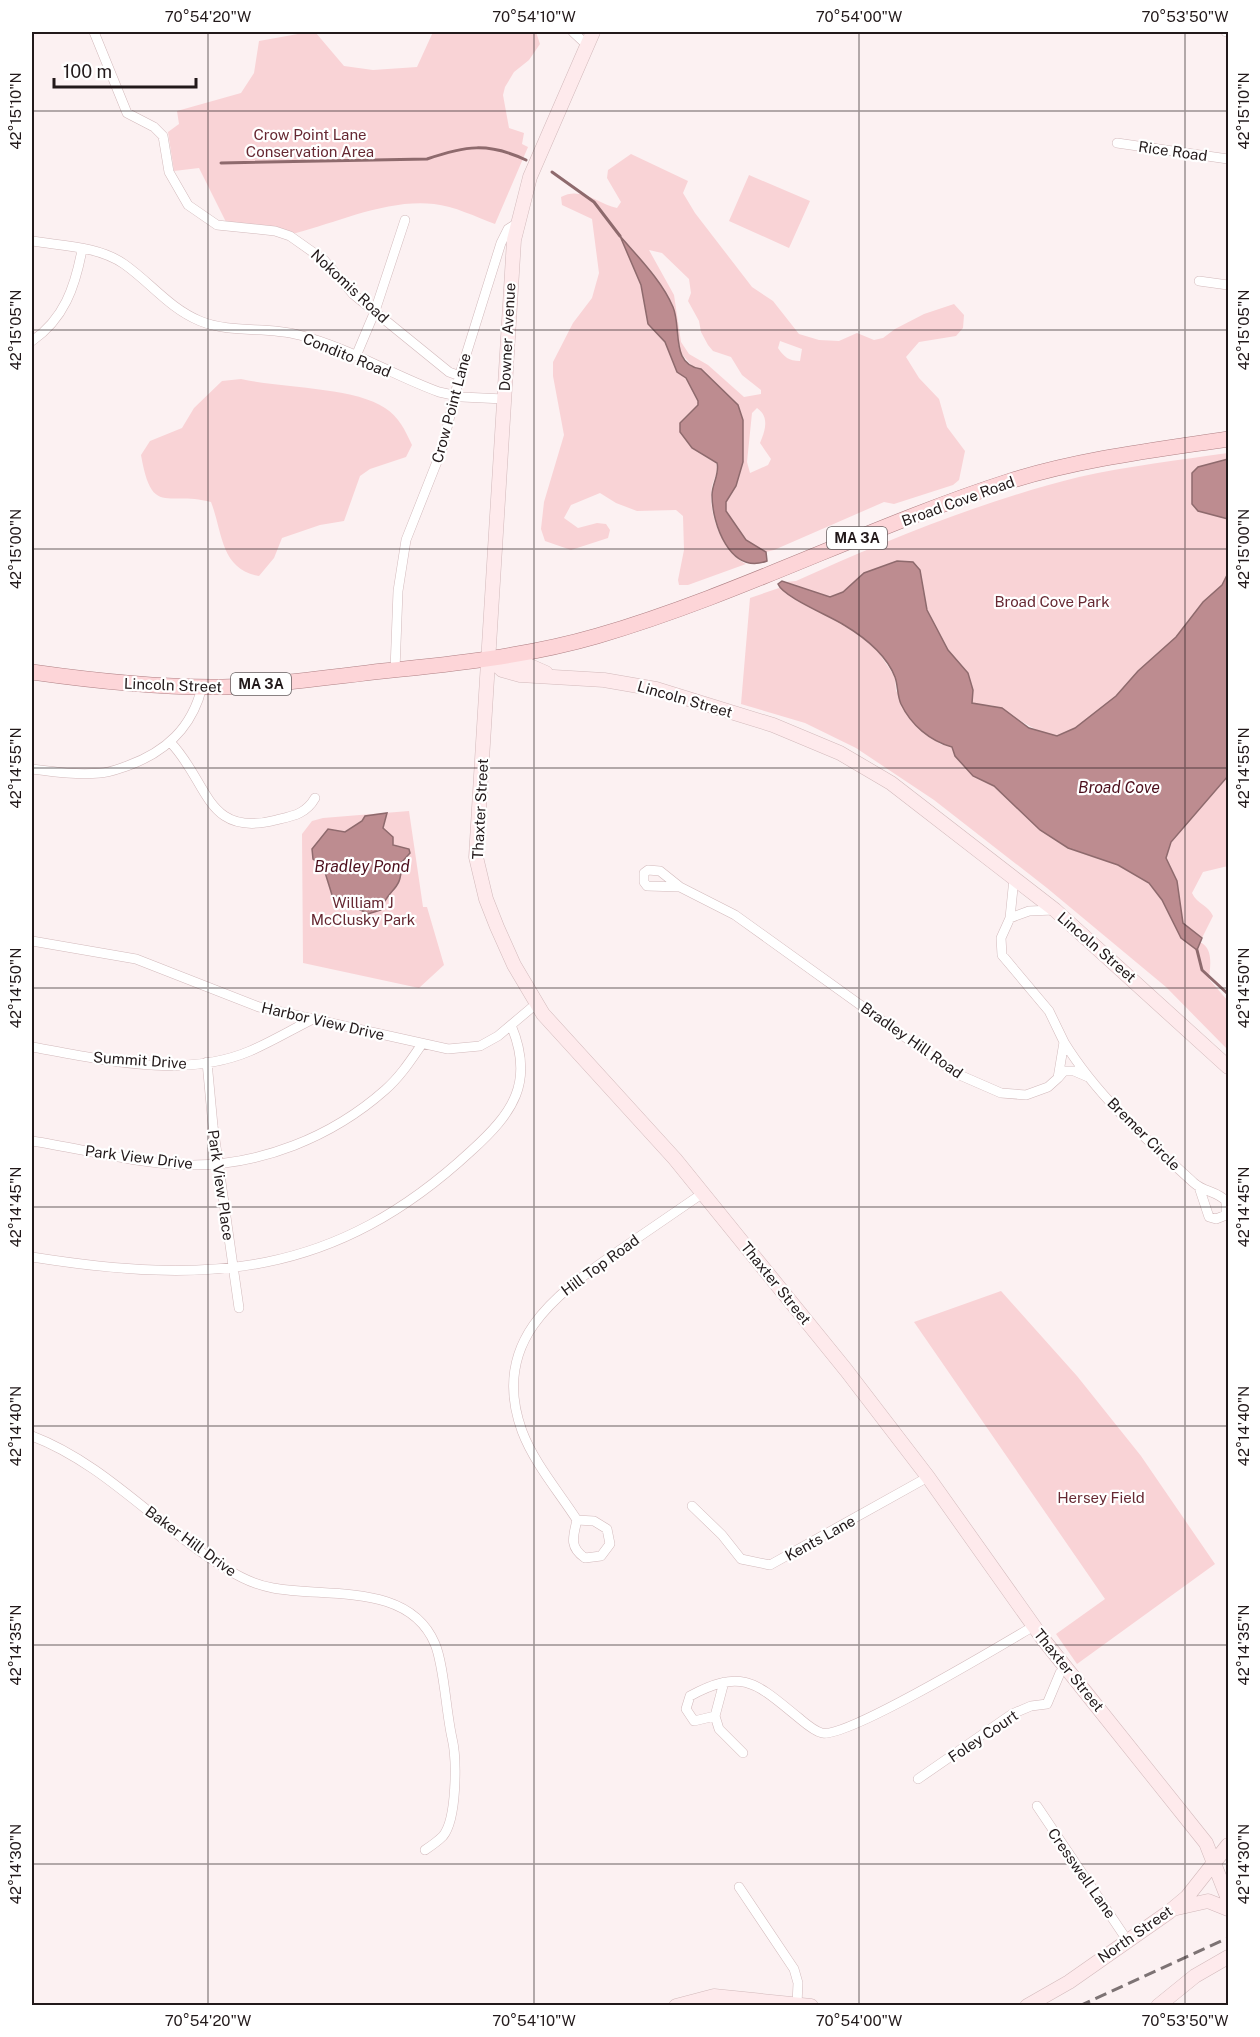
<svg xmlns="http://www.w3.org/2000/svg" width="1260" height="2037" font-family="'Public Sans',sans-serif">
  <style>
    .green { fill: #f9d3d6; fill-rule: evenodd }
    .water { fill: #bd8c90; stroke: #8e6a6d; stroke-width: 1.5 }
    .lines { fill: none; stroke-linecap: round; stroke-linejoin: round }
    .stream { stroke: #8e6a6d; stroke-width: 3 }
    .street-casing { stroke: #d2b9bb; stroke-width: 10 }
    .secondary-casing { stroke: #d2b9bb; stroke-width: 15 }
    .primary-casing { stroke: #af8185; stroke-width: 16 }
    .street { stroke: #fff; stroke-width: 9 }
    .secondary { stroke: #feeaec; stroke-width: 14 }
    .primary { stroke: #fdd5d8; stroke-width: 15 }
    .rail { stroke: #7d7374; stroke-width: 3; stroke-dasharray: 12 6; stroke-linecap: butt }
    .ticks { fill: none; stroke: #22191a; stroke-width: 1.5; stroke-opacity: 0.45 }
    .labels { text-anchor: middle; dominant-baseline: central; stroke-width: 4.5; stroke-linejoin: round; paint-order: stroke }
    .shield { fill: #fff; stroke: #645e5f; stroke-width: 1.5 }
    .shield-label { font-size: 14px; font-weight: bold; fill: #22191a }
    .park-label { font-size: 15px; fill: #662832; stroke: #fff }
    .street-label { font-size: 15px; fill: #22191a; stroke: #fff }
    .water-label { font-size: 16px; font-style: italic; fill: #4c0f1c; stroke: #fff }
    .neatline { fill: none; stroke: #22191a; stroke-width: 2 }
    .ticks-label { font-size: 15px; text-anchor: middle; fill: #22191a }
  </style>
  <rect width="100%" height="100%" fill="#fcf1f2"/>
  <path class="green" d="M309,32l7,1 28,33 29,4 44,-3 16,-35h103l4,12 -11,16 -15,12 -9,15 -2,8 6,33 15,5 -2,11 6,3 -33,77c-19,-7 -41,-18 -61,-20 -47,-5 -95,18 -138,29 -13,3 -53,-6 -68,-7l-29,-58 -25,3 -6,-39 11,-8 -2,-13 64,-18 13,-20 5,-32z
    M631,154l57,27 -5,12 12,20 57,74 21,14 26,33 20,6 20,1 18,-8 17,7 9,-2 12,-9 29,-15 30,-10 10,11 -1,13 -7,8 -37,6 -13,15 13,21 20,21 8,28 18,24 -6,29 -6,5 -59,19 -10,-2 -110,48 -8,2 -20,-12 -20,-29v-9l10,-16 7,-24v-42l-5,-14 -36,-36 -8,-2 -15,-17 -5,-42 -11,-19 -41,-52 19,47 7,39 17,18 12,30 9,6 12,23v4l-14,13 17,36 15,9c3,8 -2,15 -4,23 -5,26 10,66 34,78l-58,21h-9l-1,-5 6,-30 -1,-34 -7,-6 -39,1 -21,-8 -16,-10 -29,12 -7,13 14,10 19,-5 9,1 4,6 -2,8 -37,12 -26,-9 -4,-12 3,-27 20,-67 -11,-59v-14l20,-39 19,-25 7,-25 -7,-54 -30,-14 -1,-8c20,-11 37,7 56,11l4,-6 -14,-24 1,-8zM649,250l13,3 27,26 2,14 -3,8 11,20 2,11 7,13 5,6 18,6 11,18 19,15v4l-17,3 -36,-32 -19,-11 -8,-12 -7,-47zM780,341l22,8 -2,12c-11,0 -16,-4 -22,-13zM757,408c13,9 8,23 3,35l11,16 -3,6 -18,8 -3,-11 5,-49z
    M749,175l61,26 -21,47 -60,-27z
    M241,379c39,9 114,8 144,29 14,9 20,22 27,37l-6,12 -36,12 -10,7 -16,45 -24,4 -38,13 -8,20 -15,18c-39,-7 -36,-43 -48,-74 -45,-12 -59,16 -70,-47l9,-14 32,-13 12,-20 28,-27z
    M1228,453v6l-30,8 -6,12v20l18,15 18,5v54l-6,12 -19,17 -27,35 -38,34 -22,25 -41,32 -18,8c-24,-4 -39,-19 -61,-29 -8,-4 -16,0 -24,-4l-4,-30 -20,-23 -21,-40 -7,-40 -56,3 -21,19 -13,5 -43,-12 -2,-3 11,-1c88,-40 189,-81 283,-104 50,-11 100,-17 149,-24z
    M779,588l76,43 22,19 18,27 1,14 44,53 12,3 21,29 21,10 46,44 27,18 51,17 31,18 13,17 19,38 17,11 2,-7c14,7 10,24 9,37l19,22v49l-62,-63 -119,-99 -113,-88 -78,-52 -51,-25 -64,-19 9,-106z
    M1228,776v90l-25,6 -11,21c5,11 16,12 21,23l-11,22 -19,-15 -6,-42 -11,-23 5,-16z
    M409,811l14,96h4l17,58 -25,23 -116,-25 -1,-129 10,-13 11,-3z
    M1001,1291l76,85 64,80 74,108 -138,100 -21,-30 49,-35 -191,-277z"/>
  <path class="water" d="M620,236c19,22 42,45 53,71 9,21 -3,58 28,62l37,36 5,15v42l-7,24 -10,16v9l20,29 20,12 1,9c-37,14 -55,-37 -55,-66 0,-11 8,-22 5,-32l-25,-15 -12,-16v-9l18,-18v-4l-12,-23 -9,-6 -12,-30 -17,-18 -7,-39z
    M1228,459v60l-30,-8 -6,-7v-31l6,-6z
    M897,561l16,1 7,8 7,40 10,19 11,21 20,23 5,17 -1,13 30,5 27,20 28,8 18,-8 41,-32 22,-25 38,-34 27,-35 19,-17 6,-12v203l-57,66 -5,16 11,23 6,42 19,15 -5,12 -16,-12 -19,-38 -13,-17 -31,-18 -50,-17 -28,-18 -46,-44 -21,-10 -18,-20 -3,-9c-22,-6 -41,-22 -51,-43 -4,-9 -3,-19 -6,-27 -9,-23 -31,-40 -51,-52 -14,-9 -61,-28 -66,-41l4,-3 48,16 13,-5 21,-19z
    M387,813l-4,15 10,9v8l16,4 1,4 -9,10c2,29 -13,24 -20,47l-13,4 -36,-19 -9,-29 -10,-7 -1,-10 16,-20 17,3 17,-11 3,-5z"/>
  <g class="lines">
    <path class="stream" d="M221,163l206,-4c38,-13 61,-17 99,1
      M552,172l42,30 26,34
      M1197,950l5,20 26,24"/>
    <g class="street-casing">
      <path id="street" d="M94,32l33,81 27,14 9,9 6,36 19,33 29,20 58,6 15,5 34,24 29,34 96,78 11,4
        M573,32l14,13
        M1226,32h2
        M1117,143l111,16
        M32,241c30,5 66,5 92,23 27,19 45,44 76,57 32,13 67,5 99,14 49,12 93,40 140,57l23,5 42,2
        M1199,281l29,4
        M32,341c32,-22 43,-54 50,-91
        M356,356l19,-45 30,-91
        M395,670l3,-79 8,-51 36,-91 18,-75 41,-131 7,-14 8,-5
        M171,743c38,40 35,95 105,77 17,-4 30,-6 39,-22
        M32,769c23,3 45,6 68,4 9,0 18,-4 27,-7 39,-14 65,-38 75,-79
        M680,887l-20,-16 -12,-1 -4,3v9l3,4 33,1 55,28 220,158 46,20 25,2 22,-8 10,-9 6,-36 -15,-31 -47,-56 -1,-17 9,-20 4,-40
        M1010,918l19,-7 25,-1
        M32,941l104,18 123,48 189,42 32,-3 18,-10 38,-32
        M1064,1042c33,54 84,99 130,141 10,9 23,8 32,18v14l-10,4 -7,-2 -10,-30
        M32,1047c69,12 150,33 218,4 21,-9 41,-21 61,-31
        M207,1062l6,64 26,182
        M1058,1078l6,-7h10l14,6
        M32,1141c52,8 104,23 157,24 71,1 143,-28 196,-75 15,-13 26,-30 37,-46
        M32,1257c176,28 302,21 439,-106 42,-38 64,-69 40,-126
        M32,1436c74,28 128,93 195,133 14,9 29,16 46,19 54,10 136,-6 162,56 9,21 11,68 17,94 5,21 5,81 -9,98 -5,5 -12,10 -18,14
        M692,1506l30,29 19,24 29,6 158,-88
        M577,1520l17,1 13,8 3,15 -9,12 -16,2c-16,-11 -12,-21 -8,-38 -18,-28 -43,-57 -55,-89 -32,-88 31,-135 95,-179 29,-20 57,-39 86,-59
        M715,1716l9,-34
        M743,1753l-24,-24 -4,-13 -21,5 -8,-12 4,-13c53,-29 67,-12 109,22 6,5 15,13 23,15 24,6 181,-89 212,-107
        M918,1779l94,-65 19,-8 16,-2 13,-31 6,-5
        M1037,1806l90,134
        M739,1887l55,82 4,14 -1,21"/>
    </g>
    <g class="secondary-casing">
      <path id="secondary" d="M593,32l-63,145 -16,63 -38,617 10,42 11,28 17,38 29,49 132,145 171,211 82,107 115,162 163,204 22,56
        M490,658l12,12 18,5 84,5 52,9 117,36 67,28 51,30 164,127 173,157
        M501,659l20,3 25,11
        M1177,1908l31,-7 20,8
        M676,2006l38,-10 97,10
        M1027,2006l42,-24 100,-70 18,-15 41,-52
        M1158,2006l37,-30 33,-19"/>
    </g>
    <g class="primary-casing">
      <path id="primary" d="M32,672c63,9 126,16 191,15 53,-2 107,-10 160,-16 72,-7 145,-15 214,-35 141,-41 273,-110 413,-155 70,-22 145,-31 218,-42"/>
    </g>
    <use href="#street" class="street"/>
    <use href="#secondary" class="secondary"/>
    <use href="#primary" class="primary"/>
    <path class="rail" d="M1079,2006l149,-68"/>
  </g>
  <path class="ticks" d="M208,32v1974M534,32v1974M859,32v1974M1185,32v1974M32,111h1196M32,330h1196M32,549h1196M32,768h1196M32,988h1196M32,1207h1196M32,1426h1196M32,1645h1196M32,1864h1196"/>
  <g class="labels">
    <g class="shield">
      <rect x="827" y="527" width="60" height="22" rx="4.5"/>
      <rect x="231" y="673" width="60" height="22" rx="4.5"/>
    </g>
    <g class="shield-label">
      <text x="857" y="538">MA 3A</text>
      <text x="261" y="684">MA 3A</text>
    </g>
    <g class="park-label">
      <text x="310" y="134">Crow Point Lane<tspan x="310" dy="17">Conservation Area</tspan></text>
      <text x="1052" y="601">Broad Cove Park</text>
      <text x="363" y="902">William J<tspan x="363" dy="17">McClusky Park</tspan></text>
      <text x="1101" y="1497">Hersey Field</text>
    </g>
    <g class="street-label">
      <text transform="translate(1173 151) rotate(8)">Rice Road</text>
      <text transform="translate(350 286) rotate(43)">Nokomis Road</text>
      <text transform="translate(507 337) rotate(-87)">Downer Avenue</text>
      <text transform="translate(347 355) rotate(22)">Condito Road</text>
      <text transform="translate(451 408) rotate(-75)">Crow Point Lane</text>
      <text transform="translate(958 501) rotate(-20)">Broad Cove Road</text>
      <text transform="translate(173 685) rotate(2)">Lincoln Street</text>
      <text transform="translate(685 699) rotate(16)">Lincoln Street</text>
      <text transform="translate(480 809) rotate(-87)">Thaxter Street</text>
      <text transform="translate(1097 947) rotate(41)">Lincoln Street</text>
      <text transform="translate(323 1021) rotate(13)">Harbor View Drive</text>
      <text transform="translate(912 1040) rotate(35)">Bradley Hill Road</text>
      <text transform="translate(140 1060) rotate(4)">Summit Drive</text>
      <text transform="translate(1144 1134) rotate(45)">Bremer Circle</text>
      <text transform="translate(139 1157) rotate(7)">Park View Drive</text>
      <text transform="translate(221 1185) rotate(82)">Park View Place</text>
      <text transform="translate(600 1265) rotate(-36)">Hill Top Road</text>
      <text transform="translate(776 1283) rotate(51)">Thaxter Street</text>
      <text transform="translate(820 1538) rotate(-29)">Kents Lane</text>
      <text transform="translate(191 1541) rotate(36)">Baker Hill Drive</text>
      <text transform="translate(1069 1670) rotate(51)">Thaxter Street</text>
      <text transform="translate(983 1736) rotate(-34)">Foley Court</text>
      <text transform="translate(1082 1873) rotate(55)">Cresswell Lane</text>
      <text transform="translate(1135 1934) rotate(-35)">North Street</text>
    </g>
    <g class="water-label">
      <text x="1119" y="787">Broad Cove</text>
      <text x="362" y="866">Bradley Pond</text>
    </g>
  </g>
  <rect width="1260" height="2037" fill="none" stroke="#ffffff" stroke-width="66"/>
  <path d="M54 78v9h142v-9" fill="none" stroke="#22191a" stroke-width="3"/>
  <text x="63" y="78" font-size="18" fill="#22191a" stroke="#ffffff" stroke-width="4.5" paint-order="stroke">100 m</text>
  <rect x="33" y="33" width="1194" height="1971" class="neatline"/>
  <g class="ticks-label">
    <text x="208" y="22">70°54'20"W</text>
    <text x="534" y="22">70°54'10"W</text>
    <text x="859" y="22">70°54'00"W</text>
    <text x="1185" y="22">70°53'50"W</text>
    <text transform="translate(16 111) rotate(-90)" y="5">42°15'10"N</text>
    <text transform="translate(1244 111) rotate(-90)" y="5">42°15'10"N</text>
    <text transform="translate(16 330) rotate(-90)" y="5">42°15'05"N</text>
    <text transform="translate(1244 330) rotate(-90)" y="5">42°15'05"N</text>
    <text transform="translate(16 549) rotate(-90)" y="5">42°15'00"N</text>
    <text transform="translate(1244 549) rotate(-90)" y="5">42°15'00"N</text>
    <text transform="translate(16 768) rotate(-90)" y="5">42°14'55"N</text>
    <text transform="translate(1244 768) rotate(-90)" y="5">42°14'55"N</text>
    <text transform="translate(16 988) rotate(-90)" y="5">42°14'50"N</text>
    <text transform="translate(1244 988) rotate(-90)" y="5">42°14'50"N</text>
    <text transform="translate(16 1207) rotate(-90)" y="5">42°14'45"N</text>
    <text transform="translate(1244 1207) rotate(-90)" y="5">42°14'45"N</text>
    <text transform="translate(16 1426) rotate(-90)" y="5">42°14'40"N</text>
    <text transform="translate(1244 1426) rotate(-90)" y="5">42°14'40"N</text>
    <text transform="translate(16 1645) rotate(-90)" y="5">42°14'35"N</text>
    <text transform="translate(1244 1645) rotate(-90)" y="5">42°14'35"N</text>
    <text transform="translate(16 1864) rotate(-90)" y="5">42°14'30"N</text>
    <text transform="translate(1244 1864) rotate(-90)" y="5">42°14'30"N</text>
    <text x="208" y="2026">70°54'20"W</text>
    <text x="534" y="2026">70°54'10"W</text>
    <text x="859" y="2026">70°54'00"W</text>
    <text x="1185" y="2026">70°53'50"W</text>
  </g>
</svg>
